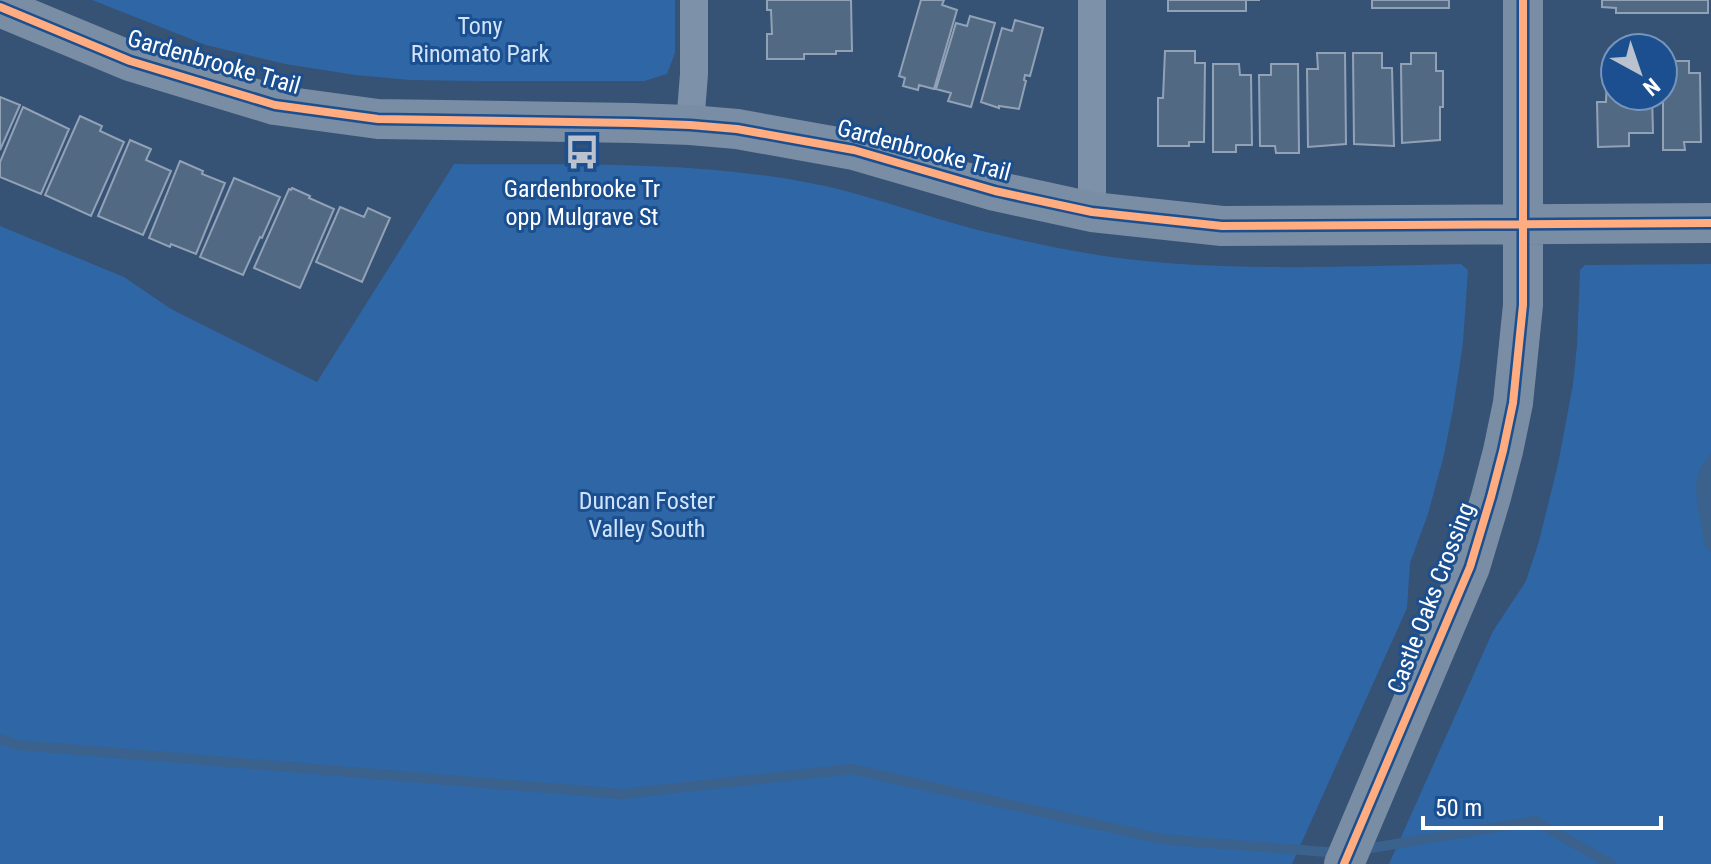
<svg xmlns="http://www.w3.org/2000/svg" width="1711" height="864" font-family="'Roboto Condensed',sans-serif">
  <style>
    .green { fill: #2f66a5 }
    .water { fill: #3b618d }
    .lines { fill: none; stroke-linecap: round; stroke-linejoin: round }
    .stream { stroke: #3b618d; stroke-width: 10 }
    .building { fill: #526984; stroke: #92a2b6; stroke-width: 2 }
    .street { stroke: #7d92a8; stroke-width: 28 }
    .secondary { stroke: #798da4; stroke-width: 40 }
    .cycleway-casing { stroke: #1b4f8f; stroke-width: 13 }
    .cycleway { stroke: #ffac80; stroke-width: 8 }
    .labels { text-anchor: middle; dominant-baseline: central; stroke-width: 6; stroke-linejoin: round; paint-order: stroke }
    .park-label { font-size: 24px; fill: #cfe3fa; stroke: #1b4f8f }
    .street-label { font-size: 24px; fill: #fff; stroke: #1b4f8f }
    .poi-label { font-size: 24px; fill: #fff; stroke: #1b4f8f }
  </style>
  <rect width="100%" height="100%" fill="#365274"/>
  <path class="green" d="M92,0h583v53l-8,21 -23,7h-170l-64,-1 -55,-5 -70,-11 -79,-19z
    M454,164c119,1 238,-4 356,19 44,8 86,23 129,36 54,16 109,28 165,37 118,17 238,10 357,8l7,6 -5,73 -10,66 -9,46 -16,59 -18,49 -3,45 -115,256h-1292v-638l124,51 47,32 146,73z
    M1711,264v600h-322l104,-233 33,-50 13,-40 19,-77 15,-80 4,-39 3,-75 5,-5z"/>
  <path class="water" d="M1711,453v99l-6,-5 -8,-45 -1,-17 4,-16z"/>
  <g class="lines">
    <path class="stream" d="M0,739l18,6 604,49 230,-25 309,70 178,14
      M1359,850l176,-29 76,43"/>
  </g>
  <path class="building" d="M767,0h84l1,51h-16v3h-32v5h-37v-25h5l-1,-24h-4z
    M921,0h23l-2,5 15,5 -23,79 -15,-4 -1,5 -15,-4 2,-8 -6,-2z
    M1168,0h92h-14v11h-78z
    M1372,0h77v8h-77z
    M1602,0h106v13h-92v-5l-14,-1z
    M970,16l25,7 -24,84 -23,-6 3,-8 -15,-4 20,-66 11,3z
    M1015,20l28,8 -13,48 -5,-1 -1,5 2,1 -7,28 -20,-3v2l-18,-6 21,-74 10,3z
    M1165,51h30v12h10l-1,79h-15v4h-31v-48h5z
    M1317,53h28l1,91 -38,3 -1,-78h11z
    M1353,53h29v15h10l2,78 -40,-2z
    M1411,53h25v18h7v36h-3v33l-38,3 -1,-79h10z
    M1608,54h7v42h37l1,37h-24v13l-31,1 -1,-45h9z
    M1663,61h26v12h11l1,69h-17l1,8h-22z
    M1213,64h26l1,11h11l1,70h-16v7h-23z
    M1271,64h27l1,89h-23l-1,-7h-15l-1,-71h12z
    M0,97l20,8 -20,45z
    M23,107l46,22 -28,65 -41,-17v-15z
    M80,116l22,10 -2,5 24,11 -33,74 -46,-21z
    M130,140l21,9 -5,11 25,11 -28,64 -45,-19z
    M180,161l23,10 -1,3 23,9 -29,71 -25,-10 -1,3 -21,-9z
    M234,178l46,19 -18,41 -2,-1 -17,38 -43,-18z
    M292,188l18,8 -1,2 25,11 -34,79 -46,-20 35,-79 2,1z
    M340,207l24,10 4,-9 22,10 -28,64 -46,-20z"/>
  <g class="lines">
    <path class="street" d="M690,125l4,-51v-74
      M1092,212v-212"/>
    <path class="secondary" d="M0,7l130,54 145,44 103,14 255,4 57,2 47,4 117,21 141,41 97,21 130,14 489,-3
      M1344,864l126,-297 21,-70 12,-46 10,-48 10,-98v-305"/>
    <g class="cycleway-casing">
      <path id="cycleway" d="M0,7l130,54 145,44 103,14 255,4 57,2 47,4 117,21 141,41 97,21 130,14 489,-3
        M1344,864l126,-297 21,-70 12,-46 10,-48 10,-98v-305"/>
    </g>
    <use href="#cycleway" class="cycleway"/>
  </g>
  <defs>
    <g id="bus-bare" transform="scale(2.76)"><path d="M-5-6H5V4H4V6H2V4H-2V6H-4V4H-5ZM-3.5-4V0h7V-4ZM-3.5 1.2v1.5H-2V1.2ZM2 1.2v1.5H3.5V1.2Z" fill="#b9c2ce" stroke="#1b4f8f" stroke-width="2.5" paint-order="stroke"/></g>
  </defs>
  <g fill-rule="evenodd">
    <use href="#bus-bare" x="582" y="152"/>
  </g>
  <g class="labels">
    <g class="park-label">
      <text x="480" y="26">Tony<tspan x="480" dy="28">Rinomato Park</tspan></text>
      <text x="647" y="501">Duncan Foster<tspan x="647" dy="28">Valley South</tspan></text>
    </g>
    <g class="street-label">
      <text transform="translate(214 62) rotate(16)">Gardenbrooke Trail</text>
      <text transform="translate(924 150) rotate(15)">Gardenbrooke Trail</text>
      <text transform="translate(1431 598) rotate(-69)">Castle Oaks Crossing</text>
    </g>
    <g class="poi-label">
      <text x="582" y="189">Gardenbrooke Tr<tspan x="582" dy="28">opp Mulgrave St</tspan></text>
    </g>
  </g>
  <g transform="translate(1639 72) rotate(140)"><circle r="38" fill="#1b4f8f" stroke="#7695bc" stroke-width="2"/>
  <path d="M0-6L14 30L0 20L-14 30Z" fill="#b9c2ce"/>
  <text y="-12" font-size="22" font-weight="bold" text-anchor="middle" fill="#ffffff">N</text>
  </g>
  <path d="M1423 816v12h238v-12" fill="none" stroke="#ffffff" stroke-width="4"/>
  <text x="1435" y="816" font-size="24" fill="#ffffff" stroke="#1b4f8f" stroke-width="6" paint-order="stroke">50 m</text>
</svg>
